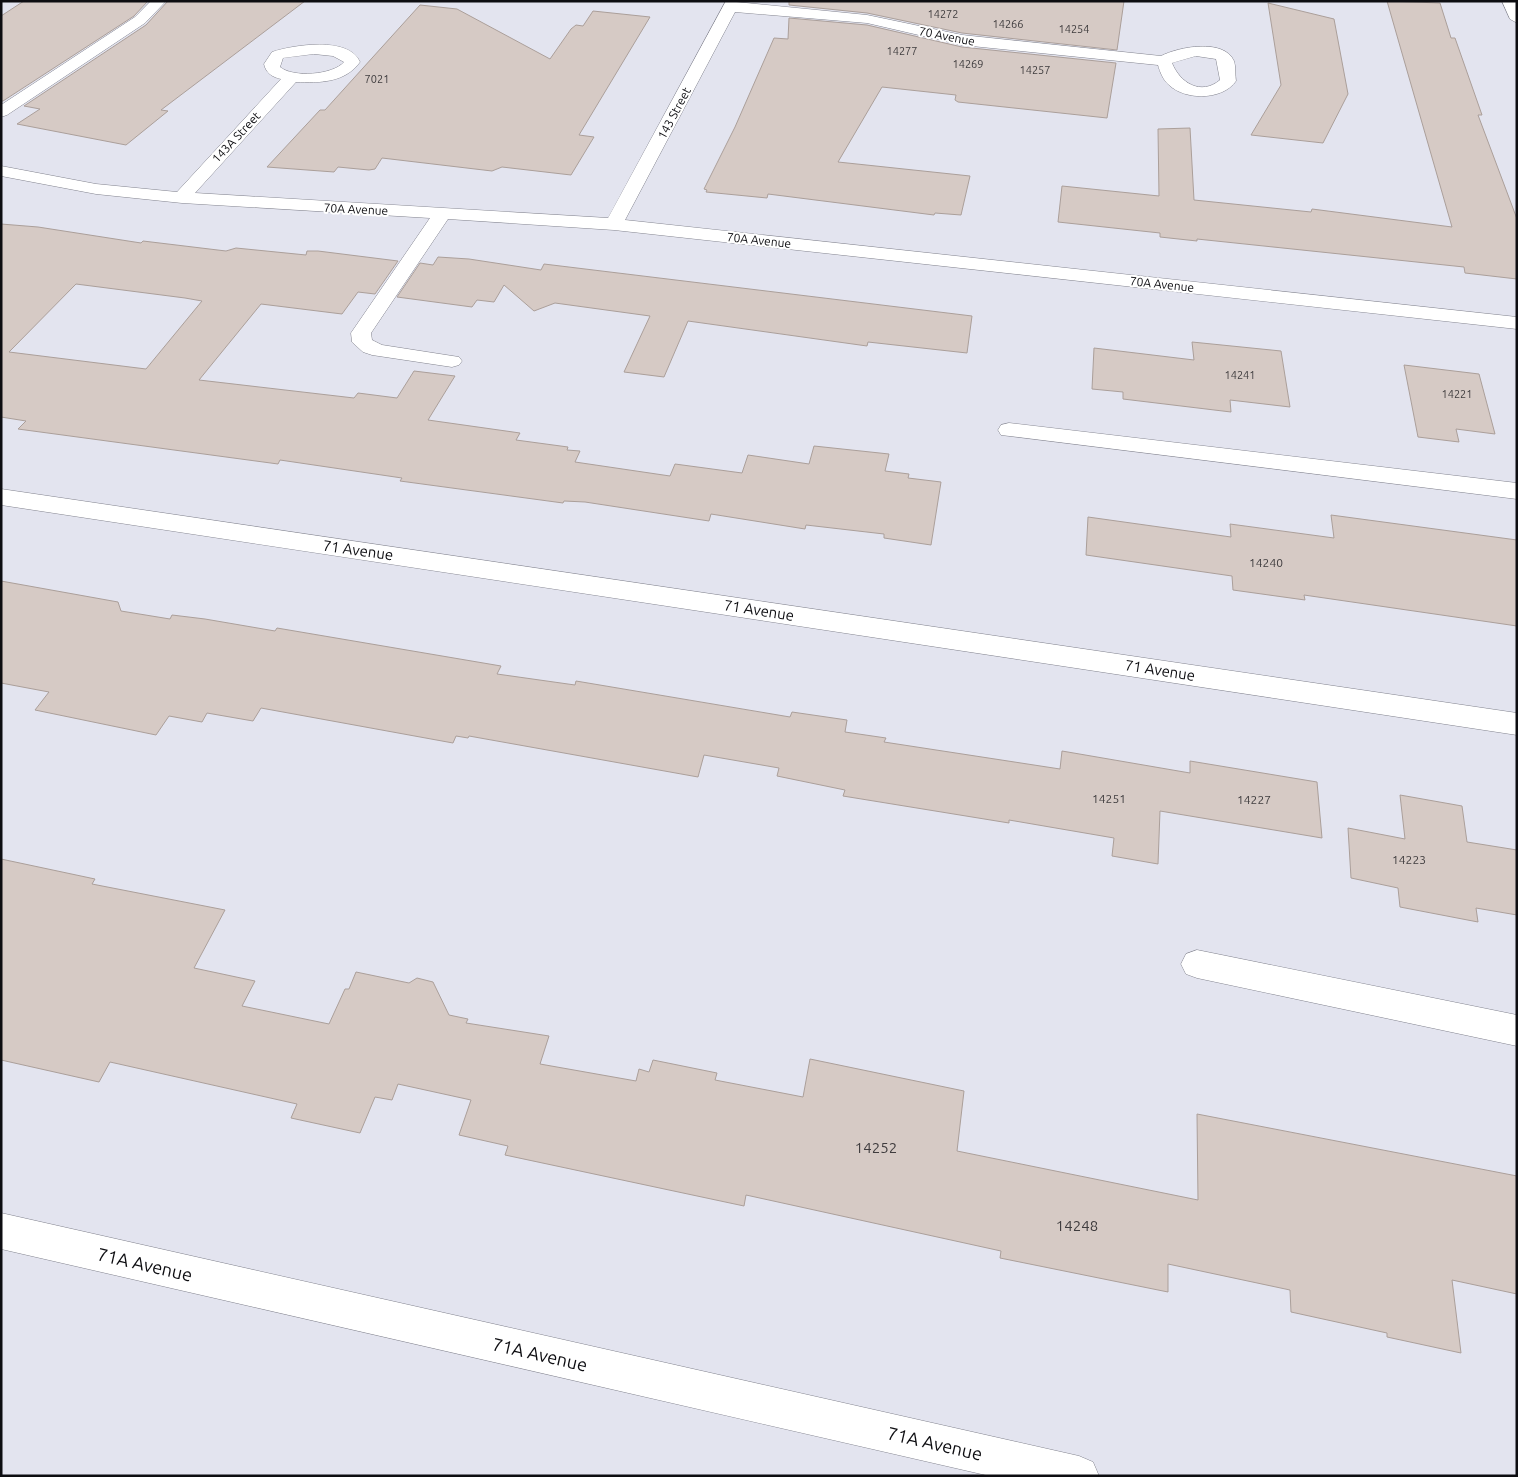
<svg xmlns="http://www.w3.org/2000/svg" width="1518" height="1477" font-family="Ubuntu,sans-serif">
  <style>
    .building { fill: #d6cac5; stroke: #ab9f9a; fill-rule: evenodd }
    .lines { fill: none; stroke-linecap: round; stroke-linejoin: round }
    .minor-casing { stroke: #82838e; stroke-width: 1 }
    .minor { fill: #fff; fill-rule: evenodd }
    .labels { text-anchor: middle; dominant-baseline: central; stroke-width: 4; stroke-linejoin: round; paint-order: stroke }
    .far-number-label { font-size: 11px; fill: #3f3c3e }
    .far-street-label { font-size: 12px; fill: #0d0d11; stroke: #fff }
    .number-label { font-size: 12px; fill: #3f3c3e }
    .street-label { font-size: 15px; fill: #0d0d11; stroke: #fff }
    .near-number-label { font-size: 15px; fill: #3f3c3e }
    .near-street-label { font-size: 18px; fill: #0d0d11; stroke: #fff }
  </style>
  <rect width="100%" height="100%" fill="#e3e4ef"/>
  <path class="building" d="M24,1h124l-14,15 -131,85h-2v-85z
    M168,1h137l-144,109 7,1 -42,34 -109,-21 23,-15 -16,-3 122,-81z
    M789,1h335l-7,49 -155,-17 -95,-20 -78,-8z
    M1387,1l53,2 11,35h4l27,77h-4l39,104v60l-52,-6 -1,-6 -267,-28v2l-37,-4v-4l-102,-11 4,-36 97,10 -1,-67 32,-1 4,72 117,12 1,-3 140,18z
    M1268,3l66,16 14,75 -25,49 -72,-8 30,-50z
    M420,5l37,4 93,50 21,-30 5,-4 7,1 10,-15 57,6 -71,118 15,2 -23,38 -69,-8 -10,4 -110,-13 -7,11 -6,1 -31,-3 -4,5 -67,-5 53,-57h5z
    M789,18l78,7 95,22 154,16 -9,55 -149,-16 -3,-2 1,-5 -74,-8 -44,75 132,14 -9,39 -26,-2 -1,2 -166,-21 -1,4 -61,-6 1,-2 -3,-1 31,-62 39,-89 14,1z
    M1,224l37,3 103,16 2,-2 83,10 10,-3 70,7 1,-4h11l80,10 -23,33 -17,-2 -16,22 -81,-10 -62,76 155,18 4,-5 39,5 17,-27 41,5 -27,44 92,13 -4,7 52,7 -1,3 13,1 -5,11 95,14 5,-12 67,9 6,-18 61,9 5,-18 75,8 -4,17 24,3 -1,4 33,4 -10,63 -47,-7v-4l-78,-9 -1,4 -94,-15 -2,7 -124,-19 -21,-1 -1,2 -163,-22 2,-3 -122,-18 -2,4 -260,-35 8,-8 -25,-4zM76,284l109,14 17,3 -56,68 -137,-17z
    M438,257l31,2 72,11 3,-6 428,52 -5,37 -99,-11 -1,4 -179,-25 -24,56 -40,-5 26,-56 -95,-13 -21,8 -30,-26 -10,17 -17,-2 -5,7 -75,-10 23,-34 13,2z
    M1192,342l89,9 9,56 -60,-7 1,12 -108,-13v-7l-31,-3 2,-41 100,12z
    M1404,365l75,9 16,60 -39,-5 3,13 -41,-5z
    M1331,515l186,25v86l-213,-31 1,5 -72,-10 -1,-14 -146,-21 2,-38 143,20 -1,-13 104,14z
    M1,581l117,21 3,9 49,8 2,-4 33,4 70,12 2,-3 224,38 -4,8 78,11 1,-4 214,36 2,-5 55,8 -2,12 41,6 -2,4 176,27 2,-18 128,22v-12l127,21 5,56 -162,-27 -2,53 -46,-8 2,-18 -105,-18v3l-166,-27 2,-6 -68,-14 2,-8 -75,-13 -6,22 -229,-41 -1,2 -12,-2 -3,7 -192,-35 -8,13 -46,-8 -5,9 -33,-6 -13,19 -121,-25 14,-18 -48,-9z
    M1400,795l62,11 5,36 50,8v65l-41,-7 2,14 -78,-15 -2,-19 -47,-10 -3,-50 57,11z
    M1,859l94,20 -3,5 133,26 -31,58 61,13 -13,25 87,18 16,-35h4l7,-17 53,11 8,-5 16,4 16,33 19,4 -2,4 83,13 -9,28 96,17 3,-12 10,3 4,-12 64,13 -2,7 88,17 7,-38 154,32 -7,60 241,49 -1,-86 320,62v118l-65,-14 9,73 -74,-16v-4l-96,-21 -1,-22 -122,-26v28l-168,-34 1,-7 -255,-56 -2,11 -239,-51 3,-9 -49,-11 12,-35 -73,-16 -6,16 -17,-3 -15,36 -69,-15 6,-14 -187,-42 -11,20 -98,-22z"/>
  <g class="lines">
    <g class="minor-casing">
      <path id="minor" d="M151,1h15l-21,22 -138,92 -6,2v-12l134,-88z
        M726,1l141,14 95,20 199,21c17,-9 63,-18 73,5 2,6 1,14 2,20 -13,19 -50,20 -67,4 -6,-5 -9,-13 -11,-20l-196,-20 -95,-22 -132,-11 -110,208 892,97v12l-903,-99 -166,-11 -77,114 1,7 10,5 77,12 3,4 -3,4 -7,2 -80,-12 -9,-3 -11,-10 -1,-9 79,-115 -248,-15 -86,-9 -95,-18v-10l95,18 81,8 104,-113c-9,-2 -15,-6 -17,-15l8,-12c21,-7 77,-16 88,10 -15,21 -41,21 -64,20l-101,111 413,25zM314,54l19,2 11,6c-11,13 -51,16 -64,5l3,-9zM1196,56l20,3 4,21c-19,16 -40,3 -48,-17z
        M1502,1h14l1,22 -7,-4z
        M1009,423l508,60v16l-516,-64 -3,-5 3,-5z
        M1,489l1516,224v22l-1516,-230z
        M1197,950l320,65v31l-320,-68 -11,-4 -5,-10 5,-10z
        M1,1213l1078,243 14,6 6,14h-109l-989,-227z"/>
    </g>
    <use href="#minor" class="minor"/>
  </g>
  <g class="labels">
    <g class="far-number-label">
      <text x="943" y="14">14272</text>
      <text x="1008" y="24">14266</text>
      <text x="1074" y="29">14254</text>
      <text x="902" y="51">14277</text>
      <text x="968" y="64">14269</text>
      <text x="1035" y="70">14257</text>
      <text x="377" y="79">7021</text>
      <text x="1240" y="375">14241</text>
      <text x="1457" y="394">14221</text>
    </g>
    <g class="far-street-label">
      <text transform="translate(947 36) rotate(11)">70 Avenue</text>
      <text transform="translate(674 113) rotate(-62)">143 Street</text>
      <text transform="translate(236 137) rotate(-47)">143A Street</text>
      <text transform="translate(356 209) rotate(3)">70A Avenue</text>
      <text transform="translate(759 240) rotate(6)">70A Avenue</text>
      <text transform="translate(1162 284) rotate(6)">70A Avenue</text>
    </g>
    <g class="number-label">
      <text x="1266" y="562">14240</text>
      <text x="1109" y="798">14251</text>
      <text x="1254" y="799">14227</text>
      <text x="1409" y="859">14223</text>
    </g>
    <g class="street-label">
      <text transform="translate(358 550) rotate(8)">71 Avenue</text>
      <text transform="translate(759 610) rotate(9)">71 Avenue</text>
      <text transform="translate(1160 670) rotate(9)">71 Avenue</text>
    </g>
    <g class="near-number-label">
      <text x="876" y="1147">14252</text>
      <text x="1077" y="1225">14248</text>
    </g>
    <g class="near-street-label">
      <text transform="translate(145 1264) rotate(13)">71A Avenue</text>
      <text transform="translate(540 1354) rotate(13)">71A Avenue</text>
      <text transform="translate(935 1443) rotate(13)">71A Avenue</text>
    </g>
  </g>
  <rect width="1518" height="1477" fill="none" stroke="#0d0d11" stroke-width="5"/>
</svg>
